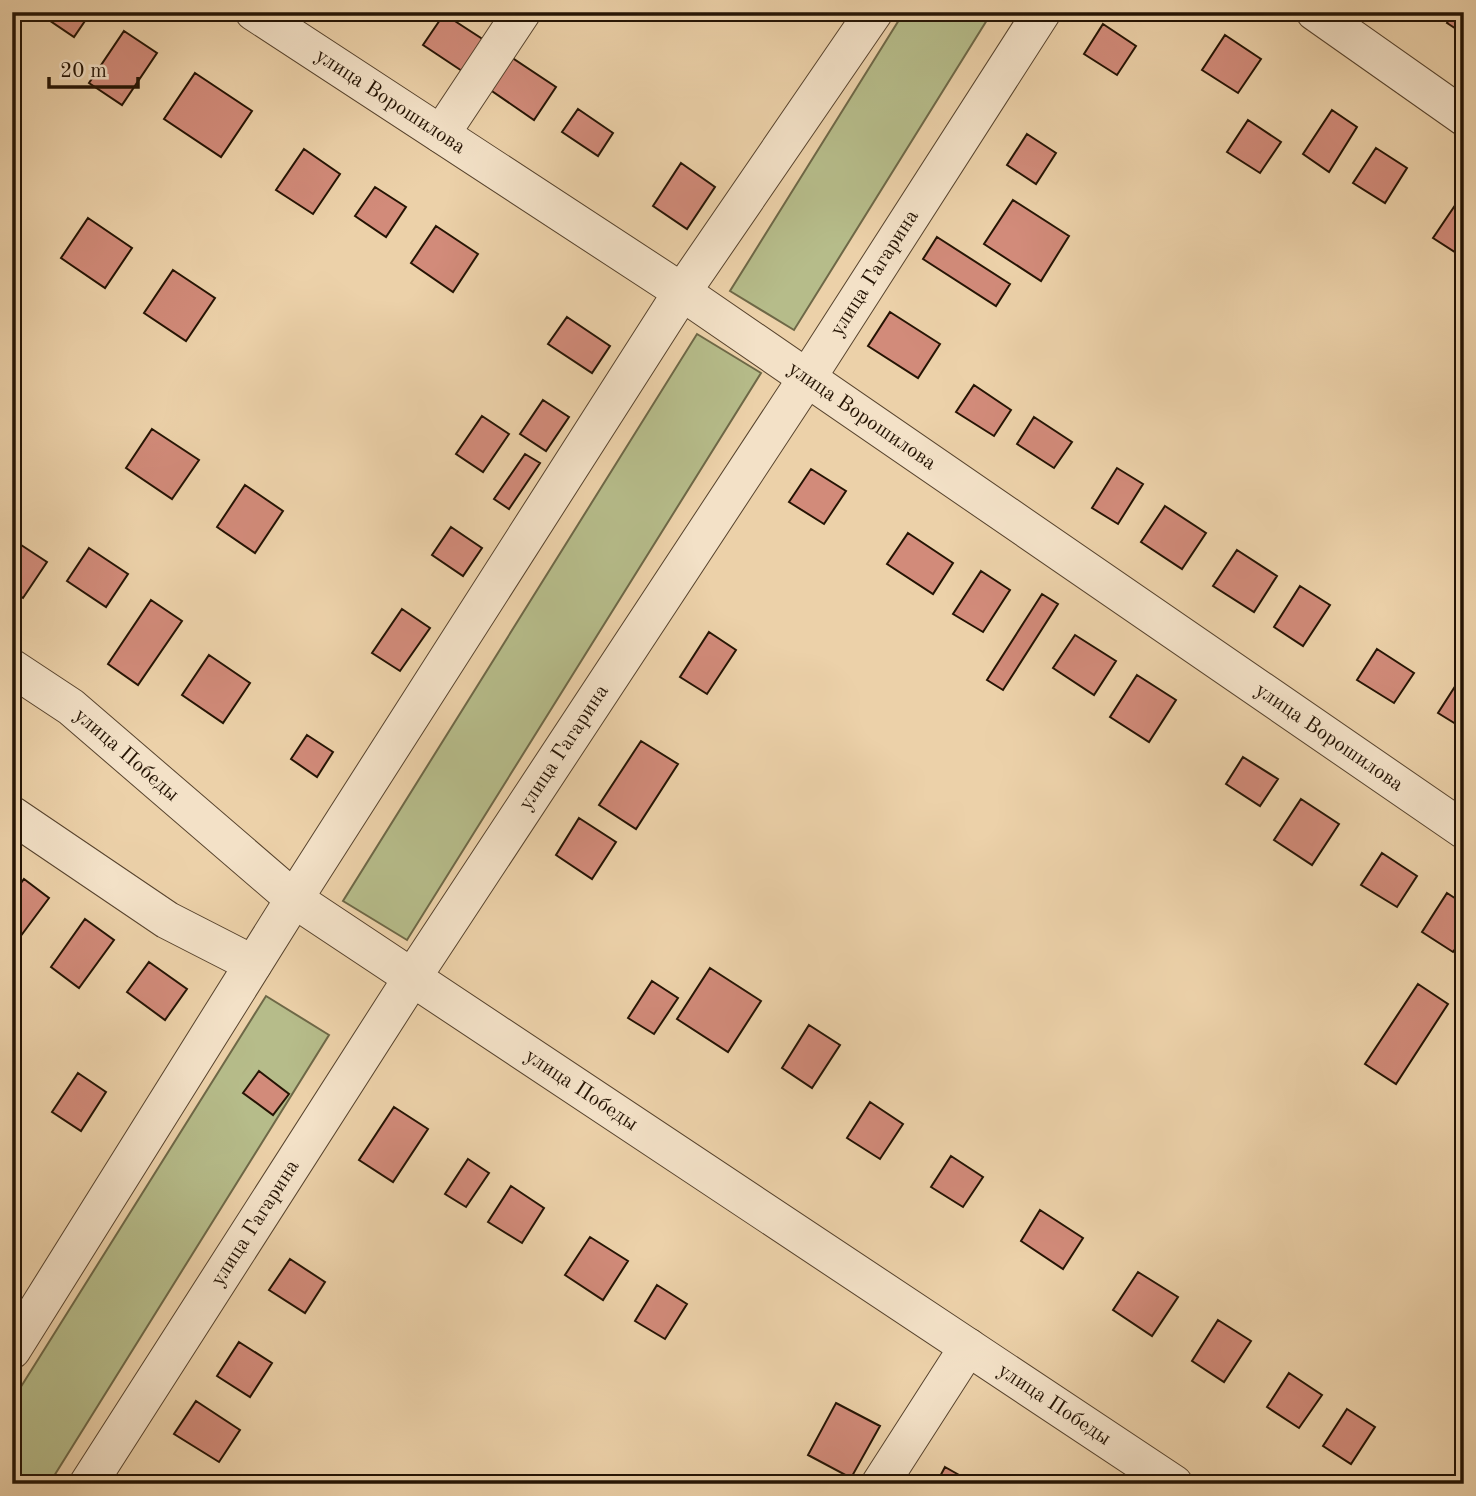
<svg xmlns="http://www.w3.org/2000/svg" width="1476" height="1496" font-family="'Old Standard TT',serif">
  <style>
    .green { fill: #b6bc8a; stroke: #6e6847; stroke-width: 2 }
    .building { fill: #d28b7a; stroke: #251404; stroke-width: 2 }
    .lines { fill: none; stroke-linecap: round; stroke-linejoin: round }
    .minor-casing { stroke: #57432d; stroke-width: 39 }
    .minor { stroke: #f3e1c7; stroke-width: 37 }
    .labels { text-anchor: middle; dominant-baseline: central; stroke-width: 5; stroke-linejoin: round; paint-order: stroke }
    .street-label { font-size: 21px; fill: #251404; stroke: #f3e1c7 }
  </style>
  <rect width="100%" height="100%" fill="#ecd1a9"/>
  <filter id="stains"><feTurbulence type="fractalNoise" baseFrequency=".00286" numOctaves="4"/><feColorMatrix values="0 0 0 0 .2 0 0 0 0 .09 0 0 0 0 .02 0 0 0 .5 -.17"/></filter>
  <radialGradient id="worn" r=".72"><stop offset=".6" stop-color="#630" stop-opacity="0"/><stop offset="1" stop-color="#630" stop-opacity=".3"/></radialGradient>
  <path class="green" d="M904,12h88l-198,318 -64,-39z
    M697,334l64,39 -354,567 -64,-39z
    M266,996l63,39 -280,449h-37v-83z"/>
  <path class="building" d="M37,12h48l4,3 -15,22z
    M1454,12h10v22l-17,-11z
    M444,14l40,26 -22,31 -39,-26z
    M1103,24l33,22 -19,29 -33,-21z
    M124,31l33,22 -35,52 -33,-22z
    M1225,35l36,24 -23,34 -36,-23z
    M508,55l48,32 -22,33 -48,-33z
    M195,73l57,38 -31,46 -57,-38z
    M578,109l35,24 -15,23 -36,-24z
    M1332,110l25,17 -28,45 -26,-18z
    M1248,120l33,22 -21,31 -33,-21z
    M1027,134l29,19 -20,31 -29,-19z
    M1376,148l31,20 -22,35 -32,-20z
    M304,149l36,25 -27,40 -37,-24z
    M681,163l34,24 -28,42 -34,-23z
    M375,187l31,20 -20,30 -31,-21z
    M1460,198l4,2v58l-31,-20z
    M1013,200l56,36 -28,45 -57,-37z
    M88,218l44,30 -27,40 -44,-30z
    M436,226l42,28 -25,38 -42,-29z
    M937,237l73,47 -14,22 -73,-47z
    M173,270l42,28 -29,43 -42,-28z
    M890,312l50,32 -22,34 -50,-32z
    M567,317l43,29 -18,27 -44,-29z
    M974,385l37,25 -17,26 -38,-24z
    M543,400l26,17 -23,34 -26,-17z
    M482,416l27,18 -26,38 -27,-18z
    M1034,417l38,25 -18,26 -37,-24z
    M152,429l47,31 -27,39 -46,-31z
    M525,454l15,9 -31,46 -15,-10z
    M1117,468l26,16 -25,40 -26,-16z
    M811,469l35,22 -22,33 -35,-22z
    M245,485l38,26 -28,42 -38,-26z
    M1165,506l41,27 -24,36 -41,-27z
    M451,527l31,21 -19,28 -31,-21z
    M908,533l45,30 -20,31 -46,-30z
    M12,539l35,23 -24,36 -11,-7z
    M89,548l39,26 -22,33 -39,-26z
    M1237,550l40,26 -23,36 -41,-26z
    M981,571l29,19 -27,42 -30,-18z
    M1300,586l30,19 -27,41 -29,-19z
    M1042,594l16,10 -55,86 -16,-10z
    M151,600l31,21 -44,64 -30,-21z
    M402,609l28,19 -30,43 -28,-18z
    M709,632l27,18 -29,44 -27,-17z
    M1075,635l41,26 -22,34 -41,-27z
    M1377,649l37,24 -20,30 -37,-23z
    M209,655l41,28 -27,40 -41,-28z
    M1463,674h1v55l-26,-16z
    M1137,675l39,25 -27,42 -39,-25z
    M307,735l26,17 -16,25 -26,-18z
    M641,741l37,23 -42,65 -37,-24z
    M1243,757l35,22 -18,27 -34,-22z
    M1301,799l38,25 -27,41 -38,-25z
    M579,818l37,24 -24,37 -36,-24z
    M1382,853l35,23 -20,31 -36,-22z
    M24,879l25,19 -29,39 -8,-5v-37z
    M1447,893l17,11v32l-11,16 -31,-20z
    M85,919l29,21 -35,48 -28,-21z
    M149,962l38,27 -22,31 -38,-28z
    M710,968l51,33 -33,51 -51,-33z
    M652,981l26,17 -24,36 -26,-16z
    M1418,984l30,20 -52,80 -31,-20z
    M809,1025l31,20 -28,43 -30,-20z
    M259,1071l30,23 -16,21 -30,-22z
    M78,1073l28,19 -25,39 -29,-19z
    M870,1102l33,22 -23,35 -33,-21z
    M394,1107l34,22 -35,53 -34,-22z
    M951,1156l32,21 -20,30 -32,-20z
    M468,1159l21,14 -23,34 -21,-13z
    M511,1186l33,22 -22,35 -34,-21z
    M1040,1210l43,28 -20,31 -42,-28z
    M590,1237l38,24 -25,39 -38,-25z
    M290,1259l35,23 -20,31 -36,-23z
    M1138,1272l40,25 -26,39 -39,-26z
    M657,1285l30,19 -22,35 -30,-18z
    M1218,1320l33,21 -27,41 -32,-21z
    M239,1342l33,21 -22,34 -33,-21z
    M1289,1373l33,22 -23,33 -32,-21z
    M196,1401l44,29 -21,32 -45,-28z
    M836,1403l44,23 -29,52 -43,-23z
    M1347,1409l28,18 -24,37 -28,-18z
    M945,1467l30,17h-39z"/>
  <g class="lines">
    <g class="minor-casing">
      <g id="minor">
        <path id="s1" d="M254,12l428,280 782,538"/>
        <path d="M1315,12l149,105"/>
        <path d="M441,134l81,-122"/>
        <path id="s2" d="M12,668l59,39 223,192 880,585"/>
        <path d="M12,815l155,105 86,44"/>
        <path d="M12,1350l282,-451 388,-607 192,-280"/>
        <path id="s3" d="M88,1484l324,-506 395,-600 235,-366"/>
        <path d="M880,1484l88,-137"/>
      </g>
    </g>
    <use href="#minor" class="minor"/>
  </g>
  <g class="labels">
    <g class="street-label">
      <text stroke="none"><textPath href="#s1" startOffset="163">улица Ворошилова</textPath></text>
      <text stroke="none"><textPath href="#s3" startOffset="1444">улица Гагарина</textPath></text>
      <text stroke="none"><textPath href="#s1" startOffset="730">улица Ворошилова</textPath></text>
      <text stroke="none"><textPath href="#s1" startOffset="1297">улица Ворошилова</textPath></text>
      <text stroke="none"><textPath href="#s3" startOffset="877">улица Гагарина</textPath></text>
      <text stroke="none"><textPath href="#s2" startOffset="144">улица Победы</textPath></text>
      <text stroke="none"><textPath href="#s2" startOffset="710">улица Победы</textPath></text>
      <text stroke="none"><textPath href="#s3" startOffset="310">улица Гагарина</textPath></text>
      <text stroke="none"><textPath href="#s2" startOffset="1278">улица Победы</textPath></text>
    </g>
  </g>
  <rect width="1476" height="1496" fill="none" stroke="#ecd1a9" stroke-width="42"/>
  <rect x="14" y="14" width="1448" height="1468" fill="none" stroke="#251404" stroke-width="3.5"/>
  <rect x="21" y="21" width="1434" height="1454" fill="none" stroke="#251404" stroke-width="2"/>
  <path d="M49 77v10h89v-10" fill="none" stroke="#251404" stroke-width="3.5"/>
  <text x="60" y="77" font-size="21" fill="#251404" stroke="#f3e1c7" stroke-width="5" paint-order="stroke">20 m</text>
  <rect width="100%" height="100%" filter="url(#stains)"/>
  <rect width="100%" height="100%" fill="url(#worn)"/>
</svg>
